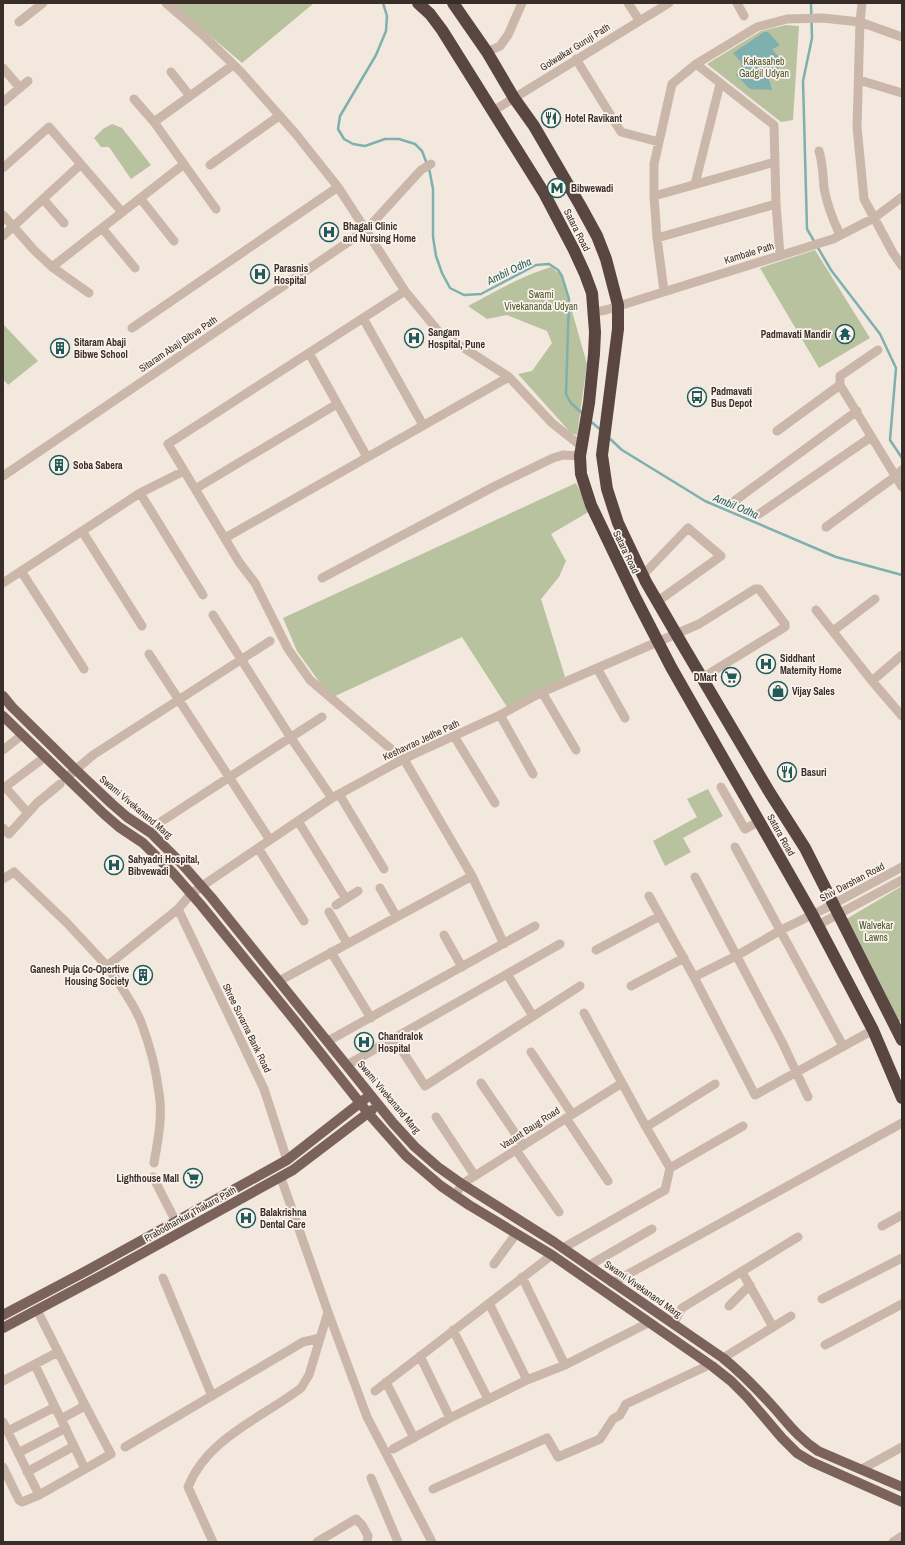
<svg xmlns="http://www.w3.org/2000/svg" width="905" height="1545" font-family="'Archivo Narrow',sans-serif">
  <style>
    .green { fill: #b9c29e }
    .water { fill: #7db0ae }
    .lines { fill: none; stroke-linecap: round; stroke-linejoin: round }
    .stream { stroke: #7db0ae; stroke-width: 2.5 }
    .minor { stroke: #cbb6aa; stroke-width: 9 }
    .major { stroke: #7b635b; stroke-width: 10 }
    .highway { stroke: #5a4641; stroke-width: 12 }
    .minor-bridge { stroke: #cbb6aa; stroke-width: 9 }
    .labels { text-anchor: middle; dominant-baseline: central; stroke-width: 3.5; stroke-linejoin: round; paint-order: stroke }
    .street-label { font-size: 10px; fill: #392d29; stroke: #faf2eb }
    .park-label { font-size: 10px; fill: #4b572d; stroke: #faf2eb }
    .poi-label { font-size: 10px; font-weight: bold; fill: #392d29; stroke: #faf2eb; text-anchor: start }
    .water-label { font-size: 11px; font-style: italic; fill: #1e5b5a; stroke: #faf2eb }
  </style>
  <rect width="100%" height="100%" fill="#f3e8de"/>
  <path class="green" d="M172,3h142l-72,60z
    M786,25l13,1 -6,94 -12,2 -74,-58 54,-33z
    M112,124l10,4 29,37 -20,14 -22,-32h-8l-7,-9 9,-9z
    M815,250l55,88 -51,30 -59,-100z
    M551,267l11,9 25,88 -10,71 -6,-2 -53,-59 14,-3 20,-28 -5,-12 -40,-16 -20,4 -19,-13c27,-14 53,-30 83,-39z
    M3,324l35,37 -30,24 -5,-6z
    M576,483l14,28 -39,23 15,27 -7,16 -18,22 24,78 -58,30 -45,-70 -131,61 -34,-47 -14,-33z
    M708,789l15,27 -40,22 8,14 -26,14 -12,-25 44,-24 -10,-18z
    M902,886v134l-7,5 -52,-104z"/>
  <path class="water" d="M764,32h4l11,12v2l-7,3 10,12 -6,11h-8v4l4,14 -22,-1 -14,-14 6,-7 -1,-6 -8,-9z"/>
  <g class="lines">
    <path class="stream" d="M383,3l4,13 -1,15 -10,24 -36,61 -2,13 6,10 9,5 12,2 20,-7h14l16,5 7,7 5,13
      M811,3l1,35 -9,43 4,148 24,41 49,64 16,34 -6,72 12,18
      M429,168l4,21v48l3,19 6,17 8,15 14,7 17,-1 55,-29 13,-1 9,6 4,6 7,23 -3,95 5,9 12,11
      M589,420l13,11
      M608,437l14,13 83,51 131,56 66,18"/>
    <path class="minor" d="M166,3l37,32 38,37 54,61 43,54 67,104 34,41 70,45 43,46 29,23
      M628,3l11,17
      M737,3l7,13
      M862,3l-2,19 -3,105 7,72 29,54 9,13
      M19,22l24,-19
      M487,52l13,-6 8,-11 14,-32
      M576,59l45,73 38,10
      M3,68l17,20
      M171,72l19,24
      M859,80l43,13
      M134,99l20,23
      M3,102l25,-21
      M493,111l176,-108
      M819,151c4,13 4,24 5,37 3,17 9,32 16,47
      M210,165l69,-49
      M3,168l46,-41 73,85
      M695,184l25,-100
      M654,196l121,-34
      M140,198l34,43
      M43,199l37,-34
      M776,204l4,51
      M216,209l-62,-87 79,-57
      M3,215l31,35 18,17 37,26
      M102,228l33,40
      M3,236l40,-37 21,24
      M657,238l119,-34 -2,-79 -78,-61
      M52,267l132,-103
      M405,291l-237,153 71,118 16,21 33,66 22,31 95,81 67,115 32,68
      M664,291l-7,-53 -3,-42v-32l18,-80 24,-20 61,-37 30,-8 35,-1 38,4 42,15
      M594,312l12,-2 227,-71 41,-21 28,-21
      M363,318l60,107
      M132,328l206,-141
      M878,350l-38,26v9l62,102
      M309,353l58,104
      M777,431l63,-46
      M3,476l363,-246 55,-60 10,-6
      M195,489l142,-85
      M140,493l63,102
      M733,502l124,-91
      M759,514l112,-77
      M826,527l70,-51 6,-6
      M82,531l60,95
      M225,538l284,-161
      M21,571l63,98
      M643,575l45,-47 33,28 -63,45
      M322,578l173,-92 58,-28 10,-3 17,1
      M3,583l137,-90 44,-22
      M816,610l56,71 30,35
      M213,615l78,123 41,60
      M833,631l42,-32
      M149,654l121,186
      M597,668l28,50
      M872,681l30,-26
      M542,692l34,58
      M500,715l33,59
      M454,736l41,67
      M3,750l19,-15
      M412,755l88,-40 42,-23 157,-68 56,-35h4l26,35v3l-83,51
      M66,778l27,-23 177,-114
      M721,787l24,42 15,-8
      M339,794l45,75
      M28,813l-23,-26 40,-30
      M298,821l48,78
      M3,828l6,6 28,-31 23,-19
      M151,833l8,-10 163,-106
      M735,847l108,199
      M258,848l46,73
      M695,877l87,165 26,55
      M3,879l11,-7 53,51 40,43
      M380,888l16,28
      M649,896l45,81 61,118 118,-65
      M336,905l22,-14
      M178,909l86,180 23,71
      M329,912l18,31
      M818,925l84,-45
      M444,935l18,32
      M596,950l64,-34
      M331,952l40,66
      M507,974l26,42
      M694,977l44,-22 43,-25 43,-21 78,-42
      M279,981l193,-105
      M631,986l53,-28
      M584,1013l62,114 24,41
      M394,1038l31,48 155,-100
      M328,1041l207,-115
      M531,1052l41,62
      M347,1065l213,-121
      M481,1083l42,62
      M436,1117l39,59
      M566,1118l42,63
      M646,1127l69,-43
      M516,1150l43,62
      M154,1163c4,-23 9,-48 5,-70 -3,-24 -10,-50 -18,-71 -8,-20 -22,-38 -34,-56l71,-57 13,-15 11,-8 130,-88 62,-34
      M153,1177l23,45
      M455,1196l7,-12 160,-101
      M882,1226l20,-11
      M563,1248l102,-58 5,-22 73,-42
      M494,1264l22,-30
      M588,1266l64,-37
      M742,1272l31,55
      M522,1277l43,88
      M163,1278l49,118
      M612,1283l290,-160
      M822,1299l80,-41
      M489,1303l38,77
      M729,1306l21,-21
      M328,1312l39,105 65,125
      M673,1324l9,-16 116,-71
      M453,1330l35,69
      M825,1345l77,-41
      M420,1356l30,62
      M723,1358l68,-42
      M35,1365l20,42
      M3,1381l55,-29
      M386,1382l28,56
      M375,1391l177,-136
      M84,1403l27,51 -26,15
      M3,1422l36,73
      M8,1431l47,-24 6,12
      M125,1447l178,-105 17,-4
      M393,1449l57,-31 77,-38 38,-15 83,-42
      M18,1453l48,-25
      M3,1467l16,33 3,2 17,-7 46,-26 -24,-50 20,-11 3,-5 -47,-93
      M862,1469l40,-22
      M27,1472l47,-26
      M371,1478l27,64
      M433,1489l114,-51 11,19 42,-18 13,-20 7,-4 6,-11 83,-39
      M213,1542l-25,-55c19,-49 74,-69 113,-99l8,-13 19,-63 -47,-134
      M317,1542l39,-23 6,6 6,11 -1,6
      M893,1542l9,-6"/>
    <path class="major" d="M3,696l9,11 64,63 36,34 15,13 24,16 31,31 29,33 182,226 22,24 23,20 24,17 92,58 169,116c20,16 36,33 53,52 14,16 24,29 42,41l84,36
      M3,716l101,98 15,13 24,16 30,30 28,32 95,117 72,91 38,43 35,30 28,19 83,50 160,111 19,15 16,16 35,41 15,15 15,9 90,40
      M3,1315l85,-45 199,-110 78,-61
      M3,1328l109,-58 181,-100 79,-60"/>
    <path class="highway" d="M418,3l12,11 12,16 102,163 30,57 11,24 7,19 3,39 -1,22 -5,49 -9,53 1,18 10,31 44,92 36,70 141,247 61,116 29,68
      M453,3l34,49 27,46 20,28 46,79 17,31 9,23 12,46v24l-16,126 5,34 11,34 28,59 36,62 88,149 35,55 97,192"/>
    <path class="minor-bridge" d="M394,764l18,-9"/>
  </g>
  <defs>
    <g id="restaurant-ring" transform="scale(1)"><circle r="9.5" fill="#faf2eb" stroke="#1e5b5a" stroke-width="1.5"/><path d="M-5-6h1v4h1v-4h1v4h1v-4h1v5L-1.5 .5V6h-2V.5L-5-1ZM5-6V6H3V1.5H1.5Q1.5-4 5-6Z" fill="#1e5b5a"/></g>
    <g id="metro-ring" transform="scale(1)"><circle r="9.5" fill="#faf2eb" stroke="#1e5b5a" stroke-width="1.5"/><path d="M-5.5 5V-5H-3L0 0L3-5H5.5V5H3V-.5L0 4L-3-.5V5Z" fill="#1e5b5a"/></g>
    <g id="hospital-ring" transform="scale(1)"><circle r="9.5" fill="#faf2eb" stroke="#1e5b5a" stroke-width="1.5"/><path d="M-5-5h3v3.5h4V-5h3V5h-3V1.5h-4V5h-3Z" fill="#1e5b5a"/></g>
    <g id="temple-ring" transform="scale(1)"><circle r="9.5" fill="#faf2eb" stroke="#1e5b5a" stroke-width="1.5"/><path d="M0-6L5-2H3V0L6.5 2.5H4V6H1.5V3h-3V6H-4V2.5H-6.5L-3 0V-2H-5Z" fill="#1e5b5a"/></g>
    <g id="building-ring" transform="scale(1)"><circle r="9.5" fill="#faf2eb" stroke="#1e5b5a" stroke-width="1.5"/><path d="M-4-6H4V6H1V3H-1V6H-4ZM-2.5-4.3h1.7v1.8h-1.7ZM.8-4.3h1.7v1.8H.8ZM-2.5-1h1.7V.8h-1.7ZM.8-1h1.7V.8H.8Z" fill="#1e5b5a"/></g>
    <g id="bus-ring" transform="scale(1)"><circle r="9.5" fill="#faf2eb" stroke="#1e5b5a" stroke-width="1.5"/><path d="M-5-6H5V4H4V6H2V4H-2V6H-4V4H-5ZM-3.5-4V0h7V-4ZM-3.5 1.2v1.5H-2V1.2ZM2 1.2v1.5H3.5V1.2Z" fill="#1e5b5a"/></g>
    <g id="supermarket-ring" transform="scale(1)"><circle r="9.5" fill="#faf2eb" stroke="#1e5b5a" stroke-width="1.5"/><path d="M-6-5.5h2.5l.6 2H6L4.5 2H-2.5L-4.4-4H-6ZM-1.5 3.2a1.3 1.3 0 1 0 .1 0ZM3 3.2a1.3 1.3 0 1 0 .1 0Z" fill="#1e5b5a"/></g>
    <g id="shop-ring" transform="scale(1)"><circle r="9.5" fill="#faf2eb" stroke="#1e5b5a" stroke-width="1.5"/><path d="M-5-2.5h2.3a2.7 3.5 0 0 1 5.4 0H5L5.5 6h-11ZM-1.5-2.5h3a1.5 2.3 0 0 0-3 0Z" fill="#1e5b5a"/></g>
  </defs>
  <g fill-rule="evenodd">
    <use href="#restaurant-ring" x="551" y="118"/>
    <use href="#metro-ring" x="557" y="188"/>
    <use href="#hospital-ring" x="329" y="232"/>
    <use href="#hospital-ring" x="260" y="274"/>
    <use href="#temple-ring" x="845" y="334"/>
    <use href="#hospital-ring" x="414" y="338"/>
    <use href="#building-ring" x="60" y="348"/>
    <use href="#bus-ring" x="697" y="397"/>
    <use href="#building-ring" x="59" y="465"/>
    <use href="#hospital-ring" x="766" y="664"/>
    <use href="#supermarket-ring" x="731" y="677"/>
    <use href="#shop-ring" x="778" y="691"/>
    <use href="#restaurant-ring" x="787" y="772"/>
    <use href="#hospital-ring" x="114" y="865"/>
    <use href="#building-ring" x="143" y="975"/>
    <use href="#hospital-ring" x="364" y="1042"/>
    <use href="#supermarket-ring" x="193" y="1178"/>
    <use href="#hospital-ring" x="246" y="1218"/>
  </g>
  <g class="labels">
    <g class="street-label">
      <text transform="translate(575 47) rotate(-32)">Golwalkar Guruji Path</text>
      <text transform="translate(577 230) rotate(63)">Satara Road</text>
      <text transform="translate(749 253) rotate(-17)">Kambale Path</text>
      <text transform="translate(178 344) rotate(-34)">Sitaram Abaji Bibve Path</text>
      <text transform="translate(626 552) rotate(64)">Satara Road</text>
      <text transform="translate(421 740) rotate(-25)">Keshavrao Jedhe Path</text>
      <text transform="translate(136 807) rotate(40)">Swami Vivekanand Marg</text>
      <text transform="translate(781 835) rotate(61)">Satara Road</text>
      <text transform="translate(852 882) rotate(-28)">Shiv Darshan Road</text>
      <text transform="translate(247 1028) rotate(64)">Shree Suvarna Bank Road</text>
      <text transform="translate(389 1097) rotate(50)">Swami Vivekanand Marg</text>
      <text transform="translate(530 1128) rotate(-33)">Vasant Baug Road</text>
      <text transform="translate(190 1214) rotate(-29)">Prabodhankar Thakare Path</text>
      <text transform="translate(643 1289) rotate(35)">Swami Vivekanand Marg</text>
    </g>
    <g class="park-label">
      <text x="764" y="61">Kakasaheb<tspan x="764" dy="12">Gadgil Udyan</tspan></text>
      <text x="541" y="294">Swami<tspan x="541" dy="12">Vivekananda Udyan</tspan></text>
      <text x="876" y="925">Walvekar<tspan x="876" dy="12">Lawns</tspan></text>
    </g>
    <g class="poi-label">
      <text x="565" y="118">Hotel Ravikant</text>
      <text x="571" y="188">Bibwewadi</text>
      <text x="343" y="226">Bhagali Clinic<tspan x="343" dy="12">and Nursing Home</tspan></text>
      <text x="274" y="268">Parasnis<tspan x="274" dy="12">Hospital</tspan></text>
      <text x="428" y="332">Sangam<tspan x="428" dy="12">Hospital, Pune</tspan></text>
      <text x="831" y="334" text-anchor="end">Padmavati Mandir</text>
      <text x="74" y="342">Sitaram Abaji<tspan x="74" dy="12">Bibwe School</tspan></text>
      <text x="711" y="391">Padmavati<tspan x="711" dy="12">Bus Depot</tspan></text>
      <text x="73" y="465">Soba Sabera</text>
      <text x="780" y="658">Siddhant<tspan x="780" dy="12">Maternity Home</tspan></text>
      <text x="717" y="677" text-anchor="end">DMart</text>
      <text x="792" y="691">Vijay Sales</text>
      <text x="801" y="772">Basuri</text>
      <text x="128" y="859">Sahyadri Hospital,<tspan x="128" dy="12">Bibvewadi</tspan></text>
      <text x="129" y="969" text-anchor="end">Ganesh Puja Co-Opertive<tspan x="129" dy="12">Housing Society</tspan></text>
      <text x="378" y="1036">Chandralok<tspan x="378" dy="12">Hospital</tspan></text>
      <text x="179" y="1178" text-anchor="end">Lighthouse Mall</text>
      <text x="260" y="1212">Balakrishna<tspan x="260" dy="12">Dental Care</tspan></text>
    </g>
    <g class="water-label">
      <text transform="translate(509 271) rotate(-26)">Ambil Odha</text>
      <text transform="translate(736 506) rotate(23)">Ambil Odha</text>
    </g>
  </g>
  <rect width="905" height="1545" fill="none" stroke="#392d29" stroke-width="8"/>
</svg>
